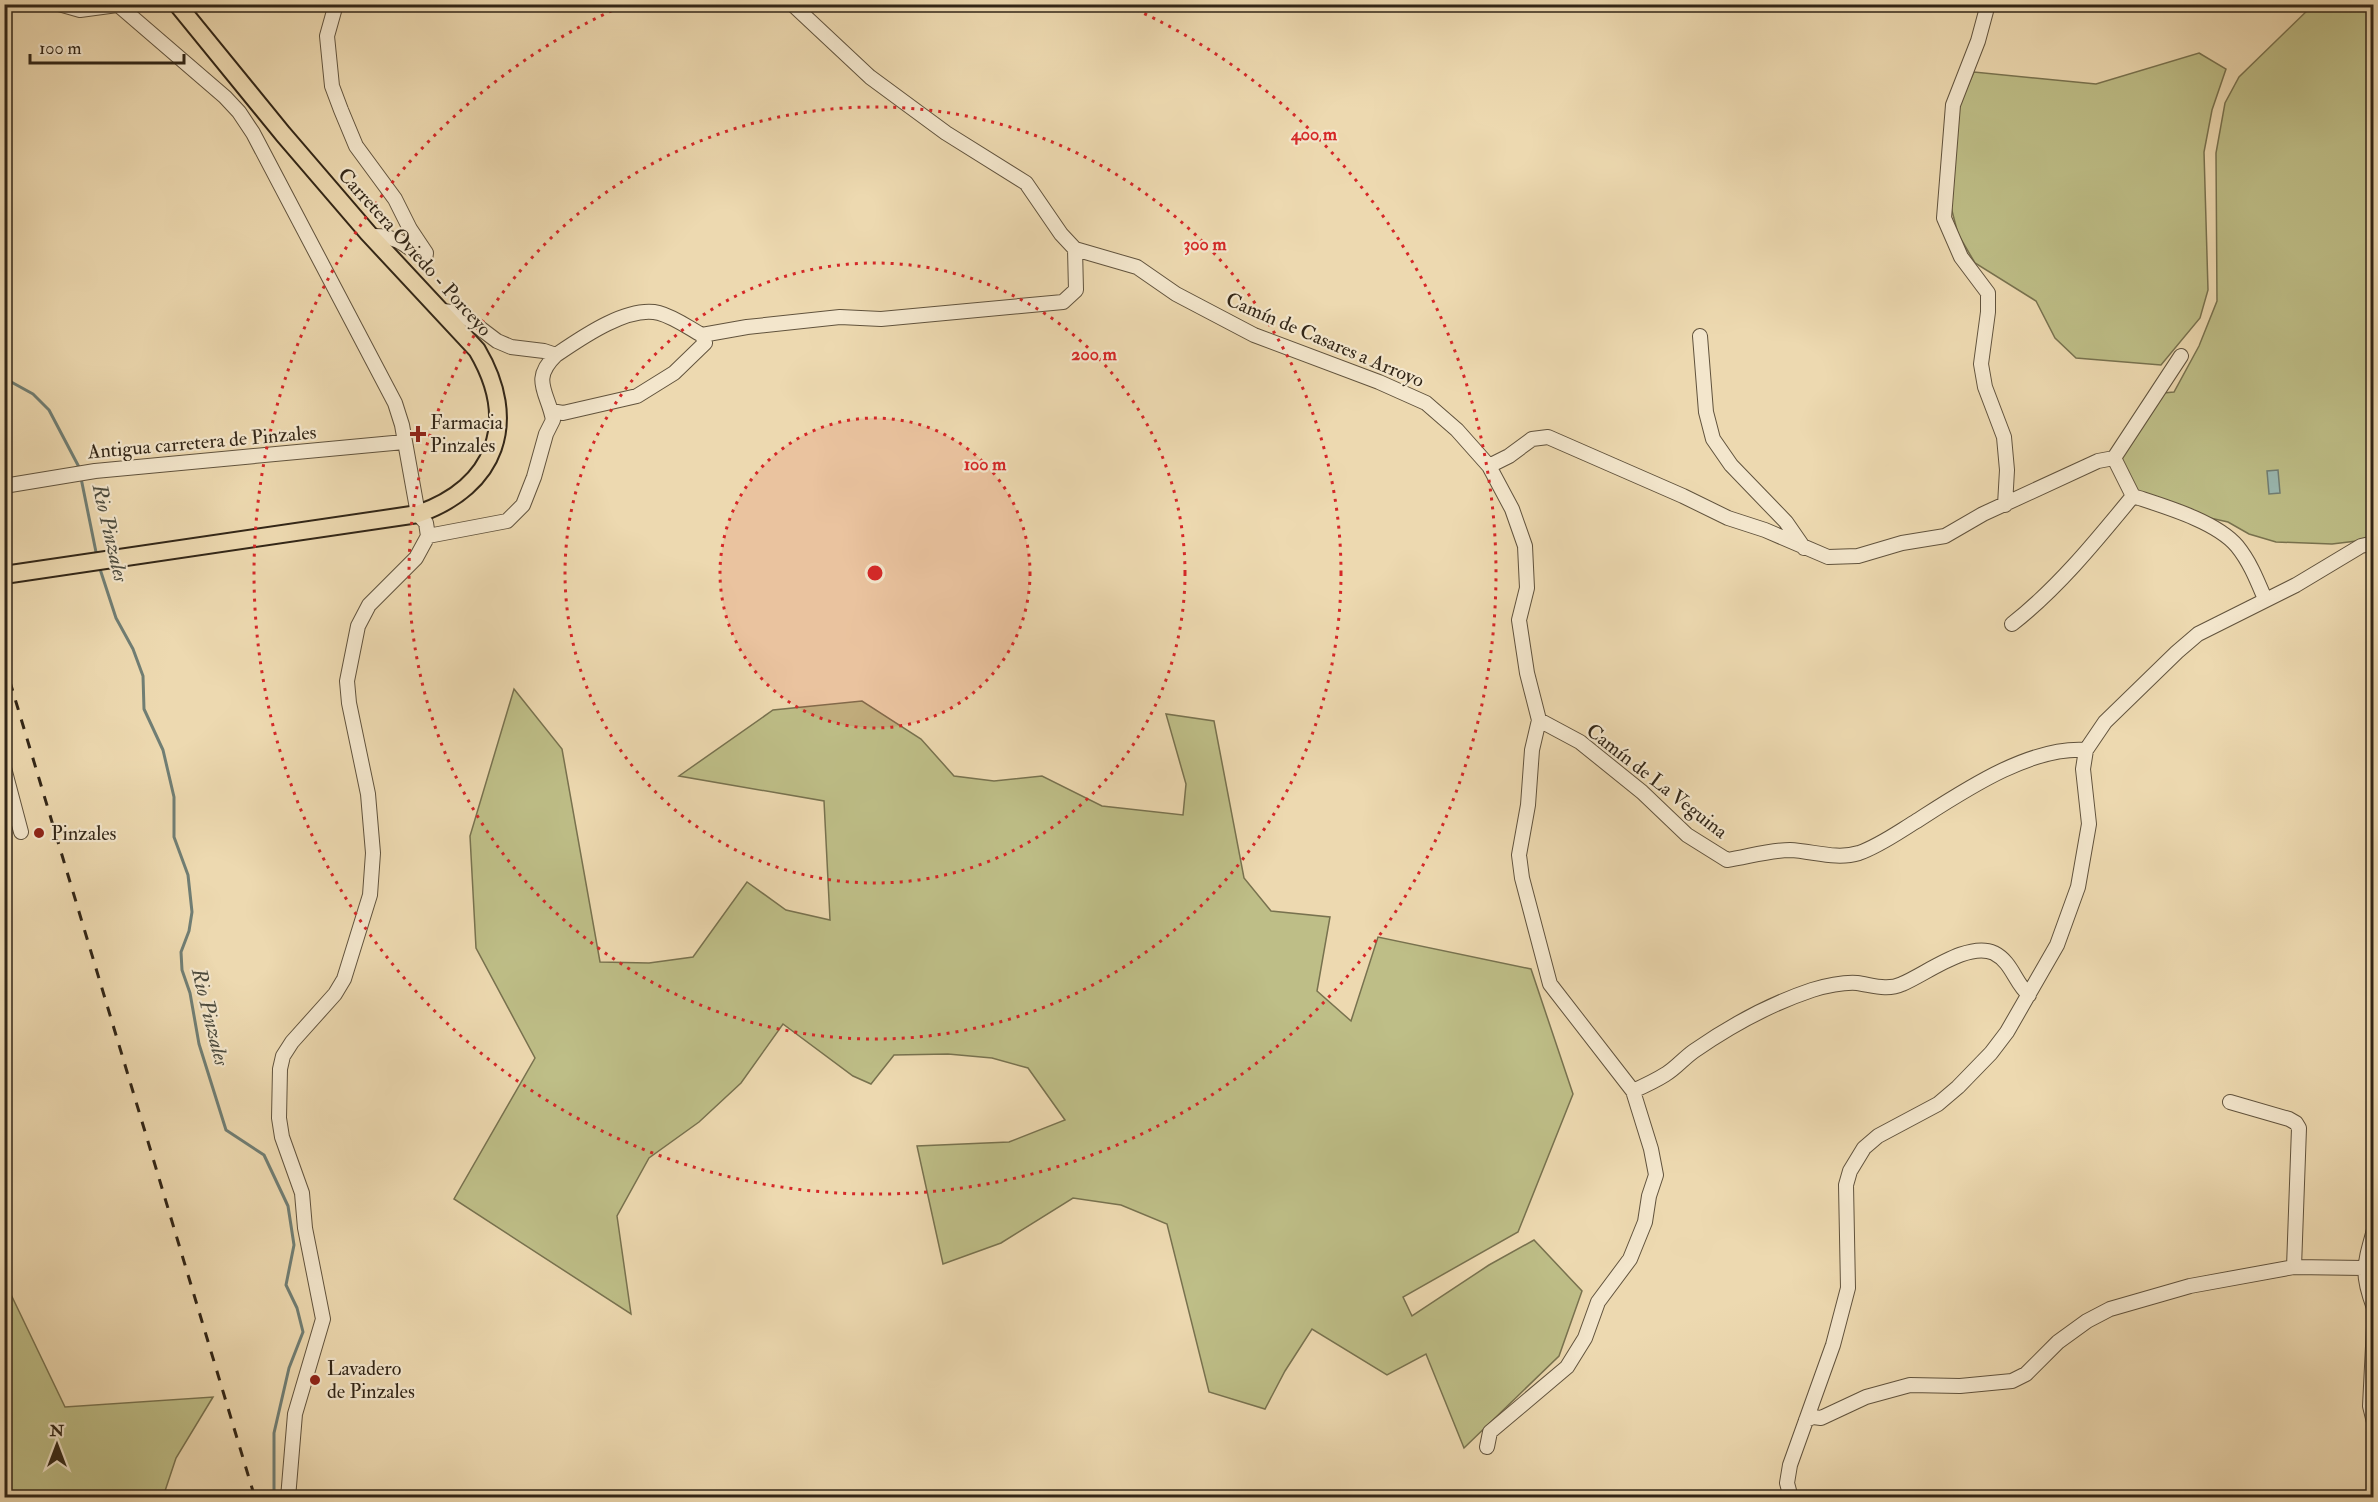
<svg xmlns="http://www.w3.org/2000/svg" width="2378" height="1502" font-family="'IM FELL Double Pica',serif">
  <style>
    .green { fill: #bebe87; stroke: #78724f; stroke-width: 1.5 }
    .water { fill: #9ab9b2; stroke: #707e74; stroke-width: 1.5 }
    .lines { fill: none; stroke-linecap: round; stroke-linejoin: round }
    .stream { stroke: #707e74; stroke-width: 3 }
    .minor-casing { stroke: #61533d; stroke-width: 16 }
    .major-casing { stroke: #322617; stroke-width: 20 }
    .minor { stroke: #f3e6cc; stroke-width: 14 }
    .major { stroke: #edd9b0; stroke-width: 16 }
    .rail { stroke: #322617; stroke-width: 3; stroke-dasharray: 10 10; stroke-linecap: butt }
    .ring { fill: none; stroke: #d62828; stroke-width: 3; stroke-dasharray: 3 6 }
    .poi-dot { fill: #8f2418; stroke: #f3e6cc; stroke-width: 2 }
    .labels { text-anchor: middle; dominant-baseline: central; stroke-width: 4.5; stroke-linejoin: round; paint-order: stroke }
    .street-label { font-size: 20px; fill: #322617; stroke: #f3e6cc }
    .poi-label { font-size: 20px; fill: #322617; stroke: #f3e6cc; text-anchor: start }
    .water-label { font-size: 21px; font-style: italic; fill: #4c4b3e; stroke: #f3e6cc }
    .centre { fill: #d62828; stroke: #f3e6cc; stroke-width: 3 }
    .ring-label { font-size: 18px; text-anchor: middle; font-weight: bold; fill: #d62828; stroke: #f3e6cc; stroke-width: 4.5; stroke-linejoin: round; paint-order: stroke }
  </style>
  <rect width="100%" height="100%" fill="#edd9b0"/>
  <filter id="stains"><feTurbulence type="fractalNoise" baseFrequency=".00333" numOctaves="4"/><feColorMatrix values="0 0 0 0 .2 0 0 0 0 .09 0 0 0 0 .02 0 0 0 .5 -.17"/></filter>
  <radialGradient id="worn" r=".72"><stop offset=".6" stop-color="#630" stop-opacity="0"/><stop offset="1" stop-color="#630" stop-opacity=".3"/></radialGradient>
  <path class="green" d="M2313,5h60v534l-41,5 -56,-2 -27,-8 -21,-12 -18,-4 -75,-27 -15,-32 43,-66 11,-1 25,-46 18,-45 -1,-148 9,-50 14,-26z
    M2199,53l27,16 -14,41 -8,42 4,138 -8,28 -39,47 -85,-7 -21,-20 -19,-37 -61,-38 -17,-29 -7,-27 7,-100 16,-35 122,12z
    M514,689l48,60 38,213 49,1 44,-6 54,-75 39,28 44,10 -6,-119 -145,-25 94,-66 89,-9 59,38 33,37 40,5 48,-5 60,30 81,9 3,-31 -20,-70 48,7 30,157 27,33 59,6 -13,74 34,30 27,-84 153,32 42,125 -55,138 -115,65 9,19 77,-51 45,-25 48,51 -23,65 -95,92 -38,-94 -39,21 -75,-46 -27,42 -20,38 -56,-17 -42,-168 -46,-19 -48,-7 -72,45 -58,21 -26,-118 92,-4 56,-22 -37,-52 -36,-10 -44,-4 -54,1 -23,29 -18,-8 -70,-52 -42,59 -42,39 -50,36 -32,58 14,98 -177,-115 81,-141 -59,-110 -6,-112z
    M4,1280l61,127 148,-10 -37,61 -13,39h-158z"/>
  <path class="water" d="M2278,470l2,23 -11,1 -2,-23z"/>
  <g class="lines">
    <path class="stream" d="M4,378l29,16 16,16 31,59
      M81,478l16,79
      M99,566l17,52 17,31 10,27 1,33 19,41 11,47v40l14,38 4,37 -3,19 -8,21 1,18 8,23 9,51 27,86 38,25 24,51 6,39 -8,40 11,23 6,24 -14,36 -15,65v65"/>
    <g class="minor-casing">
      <path id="minor" d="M59,4l21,6 37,-5
        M117,4l108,93 14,15 14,21 142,270 7,22 16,89 8,9 2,13 -12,22 -47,47 -11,21 -11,55 2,22 19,91 5,59 -3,42 -26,84 -9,15 -43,48 -9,14 -3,13 -1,49 3,19 20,56 3,35 18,91 -28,95 -7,84
        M336,4l-9,32 5,50 9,24 15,36 39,53 15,30 16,24 -1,7c-19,-15 -29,-25 -54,-24
        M792,4l78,73 76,56 80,50 35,51 14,15 62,18 39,27 78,41 125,47 47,21 31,27 32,36 23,43 13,37 2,42 -8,32 8,53 12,47 -7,30 -4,55 -9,50 3,23 28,106 83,107 18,58 5,26 -7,21 -4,26 -15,37 -32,43 -13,36 -18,29 -77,65 -3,15
        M1988,4l-10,37 -25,64 -9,113 17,39 27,36v19l-7,52 4,23 19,50 3,33 -2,35
        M702,335l45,-8 93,-10 41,2 182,-17 13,-12 -1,-41
        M1700,336l6,76 7,27 18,26 55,57 18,26
        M551,411l12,2 74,-17 37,-23 31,-30 -3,-8c-13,-7 -28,-18 -43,-22 -31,-8 -78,25 -103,42
        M2114,458l19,38c30,10 83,25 104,50 13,16 20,34 28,53
        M2114,458l67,-102
        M1489,466l20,-10 23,-17 16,-2 135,59 45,22 37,12 63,27 30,-1 44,-13 43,-7 38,-22 115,-53 16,-3
        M4,486l91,-15 309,-29
        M428,536l79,-15 16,-16 11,-28 12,-43 7,-14c-5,-28 -23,-40 3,-65l-12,-4 -33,-4 -14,-6 -37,-28 -17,-2
        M2012,624c46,-36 84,-83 121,-128
        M1539,720l41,22 62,50 45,43 40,25c20,-3 43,-10 63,-10 23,1 46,10 69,3 20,-7 38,-20 56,-31 47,-30 114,-76 171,-72
        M4,768l17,64
        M1633,1091c11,-5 22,-10 33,-17 10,-6 18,-16 28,-23 36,-25 76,-47 118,-61 12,-4 32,-8 45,-7 15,2 30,8 45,1 24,-10 66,-43 92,-31 18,9 21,30 35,42
        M2230,1102l59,17 7,4 3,5 -5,139
        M2374,1230c-10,36 -13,43 0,78
        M2374,1327l-4,79 4,16
        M1806,1420l7,-3 8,1 45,-21 44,-12 50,1 52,-5 14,-7 32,-32 29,-21 23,-12 80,-23 104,-19 70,1
        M1791,1498l-4,-15 3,-18 43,-120 15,-57 -2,-103 4,-14 14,-23 14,-12 60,-32 20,-17 33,-34 16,-21 50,-87 21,-58 11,-63 -6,-55 3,-19 19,-28 72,-70 21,-18 98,-49 65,-39 13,-3"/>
    </g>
    <g class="major-casing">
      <path id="major" d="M4,575l414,-61c79,-28 101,-93 59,-164l-109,-117 -85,-99 -106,-130"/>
    </g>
    <use href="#minor" class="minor"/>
    <use href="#major" class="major"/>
    <path class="rail" d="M4,662l251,836"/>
  </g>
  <circle cx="875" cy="573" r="155" fill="#d62828" fill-opacity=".12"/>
  <g class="ring">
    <circle cx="875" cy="573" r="155"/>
    <circle cx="875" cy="573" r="310"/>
    <circle cx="875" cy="573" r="466"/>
    <path d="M1128 6A621 621 0 1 1 622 6"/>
  </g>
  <g class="poi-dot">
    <path d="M415 425h6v6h6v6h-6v6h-6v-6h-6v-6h6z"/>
    <circle cx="39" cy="833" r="6"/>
    <circle cx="315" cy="1380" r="6"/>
  </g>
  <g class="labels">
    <g class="street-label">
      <text transform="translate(415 252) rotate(48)">Carretera Oviedo - Porceyo</text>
      <text transform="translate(1325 340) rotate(23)">Camín de Casares a Arroyo</text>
      <text transform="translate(202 442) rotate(-5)">Antigua carretera de Pinzales</text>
      <text transform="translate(1657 781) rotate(38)">Camín de La Veguina</text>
    </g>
    <g class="poi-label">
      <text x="430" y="422">Farmacia<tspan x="430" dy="23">Pinzales</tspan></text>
      <text x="51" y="833">Pinzales</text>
      <text x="327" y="1368">Lavadero<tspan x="327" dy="23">de Pinzales</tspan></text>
    </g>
    <g class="water-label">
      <text transform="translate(110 533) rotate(77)">Rio Pinzales</text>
      <text transform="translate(210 1017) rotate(76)">Rio Pinzales</text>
    </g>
  </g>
  <circle cx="875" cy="573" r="9" class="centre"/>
  <g class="ring-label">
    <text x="1314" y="140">400 m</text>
    <text x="1205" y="250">300 m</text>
    <text x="1094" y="360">200 m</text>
    <text x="985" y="470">100 m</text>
  </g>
  <rect width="2378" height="1502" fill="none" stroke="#edd9b0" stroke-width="24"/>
  <rect x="6" y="6" width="2366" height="1490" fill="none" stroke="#322617" stroke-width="3"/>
  <rect x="12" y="12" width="2354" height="1478" fill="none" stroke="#322617" stroke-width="1.5"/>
  <g transform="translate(57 1445)" stroke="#f3e6cc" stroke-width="4.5" paint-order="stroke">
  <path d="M0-4.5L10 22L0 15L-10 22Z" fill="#322617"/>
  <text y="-9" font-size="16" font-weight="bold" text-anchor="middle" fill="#322617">N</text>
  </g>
  <path d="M30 54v9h154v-9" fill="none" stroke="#322617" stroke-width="3"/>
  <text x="39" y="54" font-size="18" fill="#322617" stroke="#f3e6cc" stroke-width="4.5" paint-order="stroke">100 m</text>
  <rect width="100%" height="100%" filter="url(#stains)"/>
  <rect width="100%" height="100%" fill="url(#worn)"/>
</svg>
